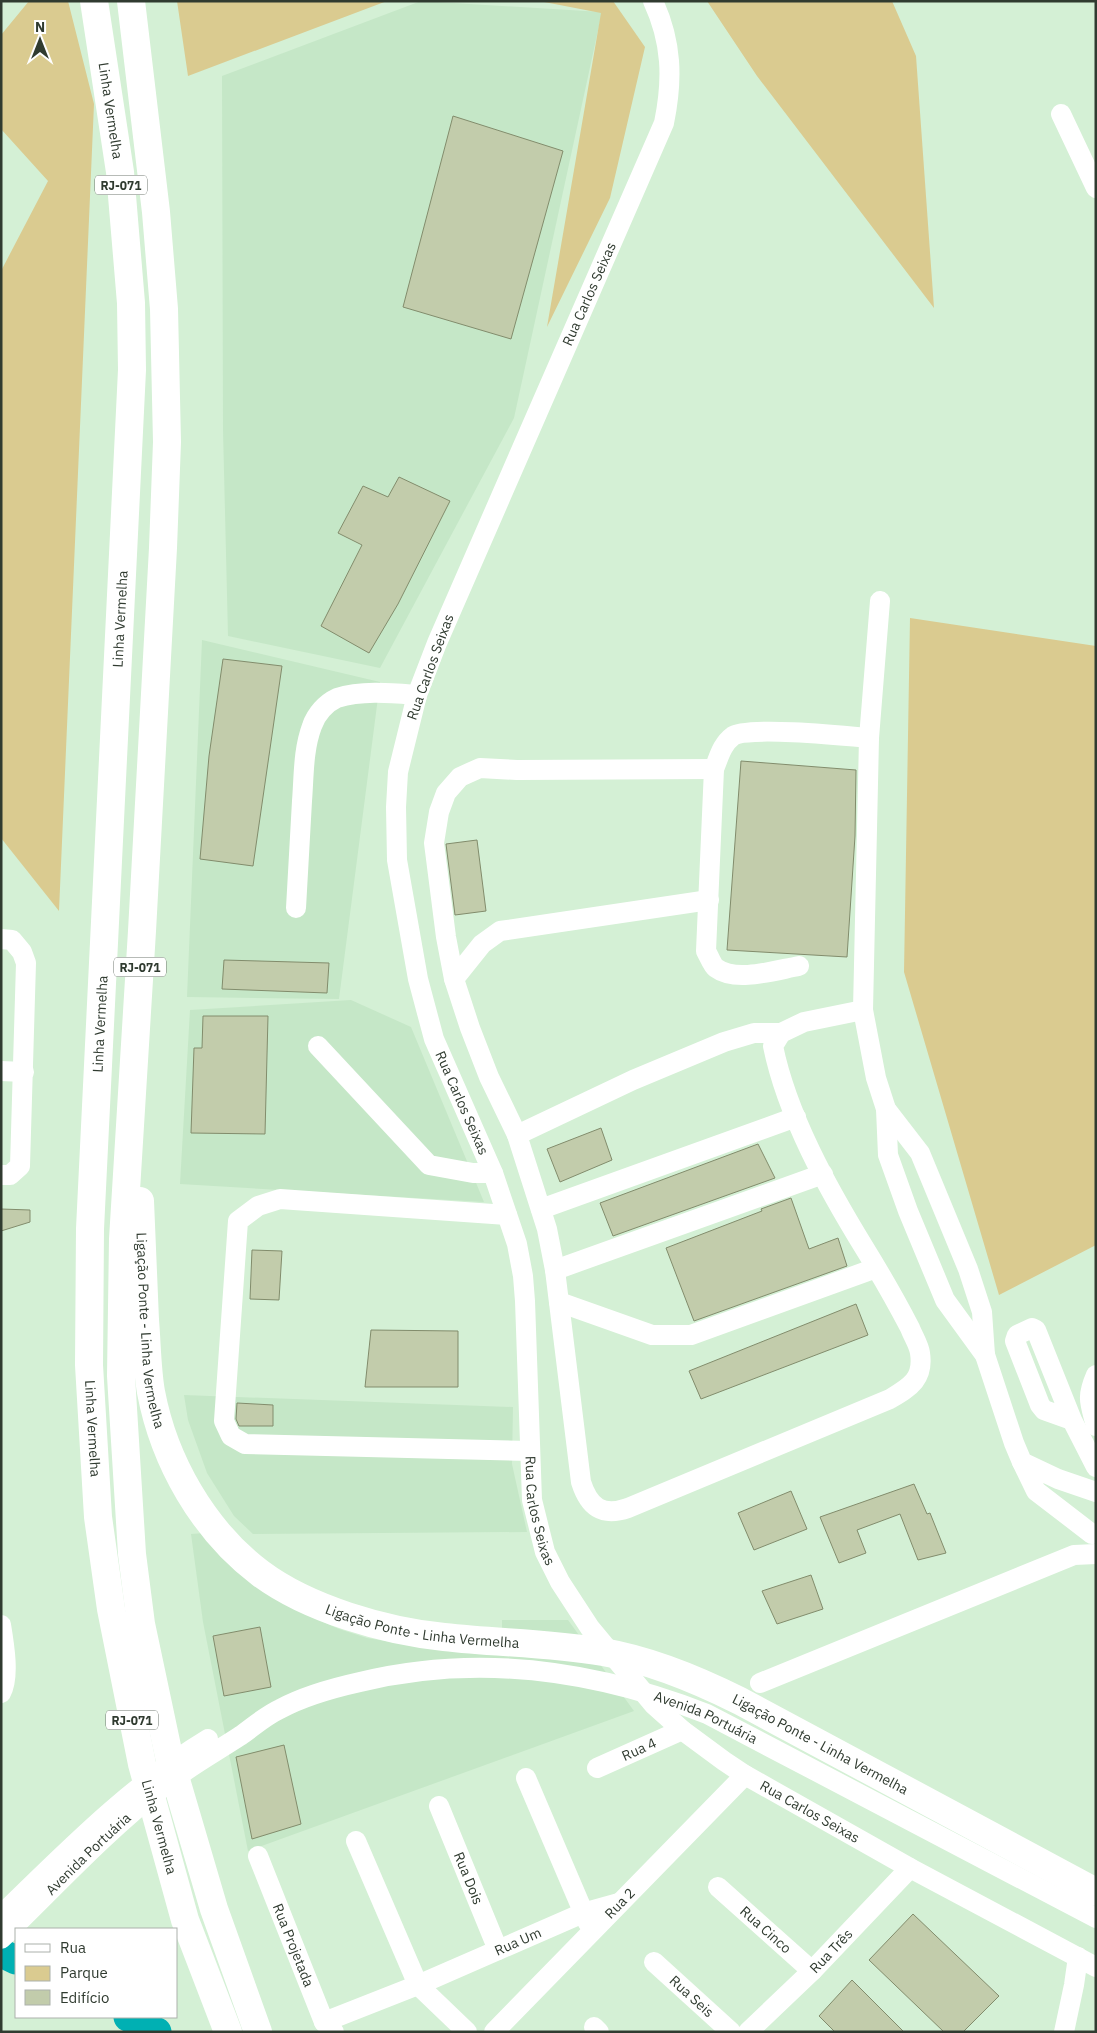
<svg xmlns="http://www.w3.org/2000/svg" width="1097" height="2033" font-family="'IBM Plex Sans',sans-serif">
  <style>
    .built { fill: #c5e7c7 }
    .green { fill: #dacb90 }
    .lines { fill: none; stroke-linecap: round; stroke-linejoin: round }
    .river { stroke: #00b0b3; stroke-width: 29 }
    .building { fill: #c2ccab; stroke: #828c6c }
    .minor { stroke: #fff; stroke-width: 20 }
    .highway { stroke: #fff; stroke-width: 28 }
    .labels { text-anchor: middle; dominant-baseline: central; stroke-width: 5; stroke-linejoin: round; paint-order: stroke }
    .shield { fill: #fff; stroke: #6e766e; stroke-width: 1 }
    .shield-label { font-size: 12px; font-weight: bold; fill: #303b30 }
    .street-label { font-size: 14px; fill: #303b30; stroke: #fff }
  </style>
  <rect width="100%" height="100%" fill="#d4f0d5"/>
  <path class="built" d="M421,1l181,11 -88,406 -134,250 -152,-32 -5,-206 -1,-354z
    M202,640l178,42 -41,317 -152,-2z
    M351,1000l60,27 73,175 -304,-18 10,-174z
    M184,1395l329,12 -1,57 15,68 -274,2 -19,-18 -27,-43 -19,-53z
    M205,1533l98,80 36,16 28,9 30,5 105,-12v-11h66l66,91 -386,140 -45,-229 -12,-88z"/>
  <path class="green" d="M29,1h39l26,103 -35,807 -58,-73v-567l47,-90 -47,-52v-94z
    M177,1h210l-199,75z
    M539,1h74l32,46 -35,151 -63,129 54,-314z
    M707,1h185l24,55 18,252 -177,-232z
    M910,618l186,28v599l-97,50 -95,-323z"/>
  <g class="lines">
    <path class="river" d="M1,1953l15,7
      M128,2017l29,15"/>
  </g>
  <path class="building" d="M453,116l110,35 -52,188 -108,-32z
    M399,477l51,24 -52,103 -29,49 -48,-27 41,-81 -24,-12 25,-47 25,11z
    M223,659l59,7 -29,200 -53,-7 9,-103z
    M741,761l115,9 -1,66 -8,121 -120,-7z
    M477,840l9,71 -31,4 -9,-71z
    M224,960l105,3 -2,30 -105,-4z
    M203,1016h65l-3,118 -74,-1 3,-85h8z
    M601,1128l11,32 -52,22 -13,-33z
    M758,1144l17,34 -162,58 -13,-33z
    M791,1198l18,51 29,-11 9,28 -153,55 -28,-73 96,-37 -1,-2z
    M1,1209l29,1v12l-29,9z
    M252,1250l30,1 -3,49 -29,-1z
    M856,1304l12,31 -167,64 -12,-28z
    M371,1330l87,1v56h-93z
    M237,1403l36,2v21h-34l-3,-7z
    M914,1484l13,30 3,-1 16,40 -28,7 -18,-46 -43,16 9,23 -27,10 -19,-46z
    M791,1491l16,38 -53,21 -16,-37z
    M811,1575l12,34 -46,15 -15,-33z
    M260,1627l11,60 -47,9 -11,-60z
    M284,1745l17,79 -49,15 -16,-82z
    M913,1914l86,82 -36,36h-19l-75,-72z
    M852,1980l52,52h-69l-16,-16z"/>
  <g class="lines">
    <g class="minor">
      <path id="s1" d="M653,1c19,41 20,78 11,122l-227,520 -20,52 -19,77 -2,35 1,53 21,119 16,60 59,134 24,71 6,32 2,25 7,199 13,52 15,30 30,46 64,77 28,25 42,31 21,14 165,93 186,99"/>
      <path d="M1061,114l35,74"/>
      <path d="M880,601l-11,137 -6,272 13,68 10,31 2,46 20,56 37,89 40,55 29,88 8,19 36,17 38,13"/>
      <path d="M296,908c2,-36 4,-72 6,-107 2,-25 1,-51 10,-75 4,-12 14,-23 25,-28 25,-8 55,-5 80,-3"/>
      <path d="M1,939l11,1 10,12 4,11 -6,203 -10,9h-9"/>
      <path d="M799,966c-23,4 -63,17 -83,2 -4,-3 -7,-12 -10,-17l8,-182c5,-12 8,-25 19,-33 13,-10 114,0 136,2"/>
      <path d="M454,979l28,-35 18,-13 209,-31"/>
      <path d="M781,1033h-27l-30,9 -91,38 -116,55 30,94 8,41 26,212c8,25 21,35 47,26l262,-109c20,-12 34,-20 30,-46 -1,-8 -7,-17 -10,-25 -14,-27 -29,-53 -45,-79 -37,-60 -78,-134 -92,-203l8,-13 23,-11 59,-12"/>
      <path d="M318,1046l111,119 44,8h20"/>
      <path d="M1,1071l23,1"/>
      <path d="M886,1109l34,44 48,116 14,43 3,43"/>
      <path d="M517,1135l-28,-58 -19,-49 -16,-49 -8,-42 -12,-94 5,-31 7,-19 14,-16 20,-9 37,2 197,-1"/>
      <path d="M541,1209l255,-92"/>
      <path d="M507,1215l-227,-16 -22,7 -20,15 -14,200 7,15 14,8 285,7"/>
      <path d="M555,1270l268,-96"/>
      <path d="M559,1302l93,33h39l185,-67"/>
      <path d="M1096,1375c-10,23 -6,28 0,51"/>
      <path d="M1072,1420l-28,-10 -4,-5 -25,-64 2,-6 15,-7 4,2 36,90 24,47"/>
      <path d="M1022,1462l14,29 56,43"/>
      <path d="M1,1625c3,18 9,53 0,68"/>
      <path d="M760,1683l314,-128 22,-1"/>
      <path id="s2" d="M597,1768l85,-38"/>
      <path d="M526,1778l62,145"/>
      <path id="s3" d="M439,1806l59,144"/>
      <path d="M356,1841l62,144 49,47"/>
      <path id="s4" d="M258,1856l66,166 10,10"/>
      <path id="s5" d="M718,1887l94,84"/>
      <path d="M1,1915c66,-64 129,-129 207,-176"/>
      <path id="s6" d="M1,1939c53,-51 104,-107 162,-152 24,-19 51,-34 77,-51 13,-9 25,-20 40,-27 24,-13 53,-21 80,-27 119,-29 235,-12 347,32l389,204"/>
      <path id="s7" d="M654,1962l77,70"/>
      <path id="s8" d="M324,2022l94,-37 165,-72 36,-10"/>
      <path d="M594,2027l5,5"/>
      <path id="s9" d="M494,2032l251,-257"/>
      <path id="s10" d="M748,2032l64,-61 98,-103"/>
      <path d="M1064,2032l10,-47 4,-28"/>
    </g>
    <g class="highway">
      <path id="s11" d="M94,1l26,171 11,131 1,67 -42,859 -1,136 9,152 13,92 31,155 43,156 43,112"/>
      <path d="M131,1l25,211 8,97 3,133 -4,106 -21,383 -19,308 -2,137 11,178 9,70 28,132 45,153 44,123"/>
      <path id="s12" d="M140,1201c2,39 3,79 5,119 2,24 2,49 6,72 13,69 52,138 109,181 48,36 125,58 184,64 53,6 106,6 159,15 47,8 95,28 137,49l356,191"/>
    </g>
  </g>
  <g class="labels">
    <g class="shield">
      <rect x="95" y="175.5" width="52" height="19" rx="4"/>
      <rect x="114" y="957.5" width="52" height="19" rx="4"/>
      <rect x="106" y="1710.5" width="52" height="19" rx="4"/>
    </g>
    <g class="shield-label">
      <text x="121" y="185">RJ-071</text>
      <text x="140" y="967">RJ-071</text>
      <text x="132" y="1720">RJ-071</text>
    </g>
    <g class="street-label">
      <text stroke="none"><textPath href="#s11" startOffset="111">Linha Vermelha</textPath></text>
      <text transform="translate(589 294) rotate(-66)">Rua Carlos Seixas</text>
      <text transform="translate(120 619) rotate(-87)">Linha Vermelha</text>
      <text transform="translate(430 667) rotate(-70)">Rua Carlos Seixas</text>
      <text transform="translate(100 1024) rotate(-87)">Linha Vermelha</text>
      <text stroke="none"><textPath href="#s1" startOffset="1168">Rua Carlos Seixas</textPath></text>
      <text stroke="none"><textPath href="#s12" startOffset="130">Ligação Ponte - Linha Vermelha</textPath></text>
      <text stroke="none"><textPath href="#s11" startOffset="1431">Linha Vermelha</textPath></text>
      <text stroke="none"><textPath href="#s1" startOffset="1588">Rua Carlos Seixas</textPath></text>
      <text stroke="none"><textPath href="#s12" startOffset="581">Ligação Ponte - Linha Vermelha</textPath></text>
      <text stroke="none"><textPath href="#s6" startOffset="802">Avenida Portuária</textPath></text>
      <text stroke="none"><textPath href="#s12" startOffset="1001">Ligação Ponte - Linha Vermelha</textPath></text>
      <text stroke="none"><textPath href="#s2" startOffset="46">Rua 4</textPath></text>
      <text stroke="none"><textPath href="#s1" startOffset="2008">Rua Carlos Seixas</textPath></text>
      <text stroke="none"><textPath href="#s11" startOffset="1836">Linha Vermelha</textPath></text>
      <text stroke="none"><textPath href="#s6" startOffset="122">Avenida Portuária</textPath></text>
      <text stroke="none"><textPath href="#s3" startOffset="78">Rua Dois</textPath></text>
      <text stroke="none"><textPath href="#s9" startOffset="180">Rua 2</textPath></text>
      <text stroke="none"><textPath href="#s5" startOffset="64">Rua Cinco</textPath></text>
      <text stroke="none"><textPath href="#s8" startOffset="210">Rua Um</textPath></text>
      <text stroke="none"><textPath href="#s4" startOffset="96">Rua Projetada</textPath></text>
      <text stroke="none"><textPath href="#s10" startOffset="116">Rua Três</textPath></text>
      <text stroke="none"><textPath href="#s7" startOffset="51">Rua Seis</textPath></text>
    </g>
  </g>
  <rect width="1097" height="2033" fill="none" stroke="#303b30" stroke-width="5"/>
  <rect x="15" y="1928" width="162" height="90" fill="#ffffff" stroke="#acb1ac"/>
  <rect x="25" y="1944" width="25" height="8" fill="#ffffff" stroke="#acb1ac"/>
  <text x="60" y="1953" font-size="15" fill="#303b30">Rua</text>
  <rect x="25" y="1966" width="25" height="15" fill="#dacb90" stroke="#acb1ac"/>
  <text x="60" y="1978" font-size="15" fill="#303b30">Parque</text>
  <rect x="25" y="1990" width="25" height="15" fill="#c2ccab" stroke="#acb1ac"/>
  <text x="60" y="2003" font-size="15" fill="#303b30">Edifício</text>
  <g transform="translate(40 40)" stroke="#ffffff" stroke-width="4" paint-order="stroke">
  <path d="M0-4L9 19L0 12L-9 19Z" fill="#303b30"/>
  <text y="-8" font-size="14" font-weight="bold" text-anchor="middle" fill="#303b30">N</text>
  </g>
</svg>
